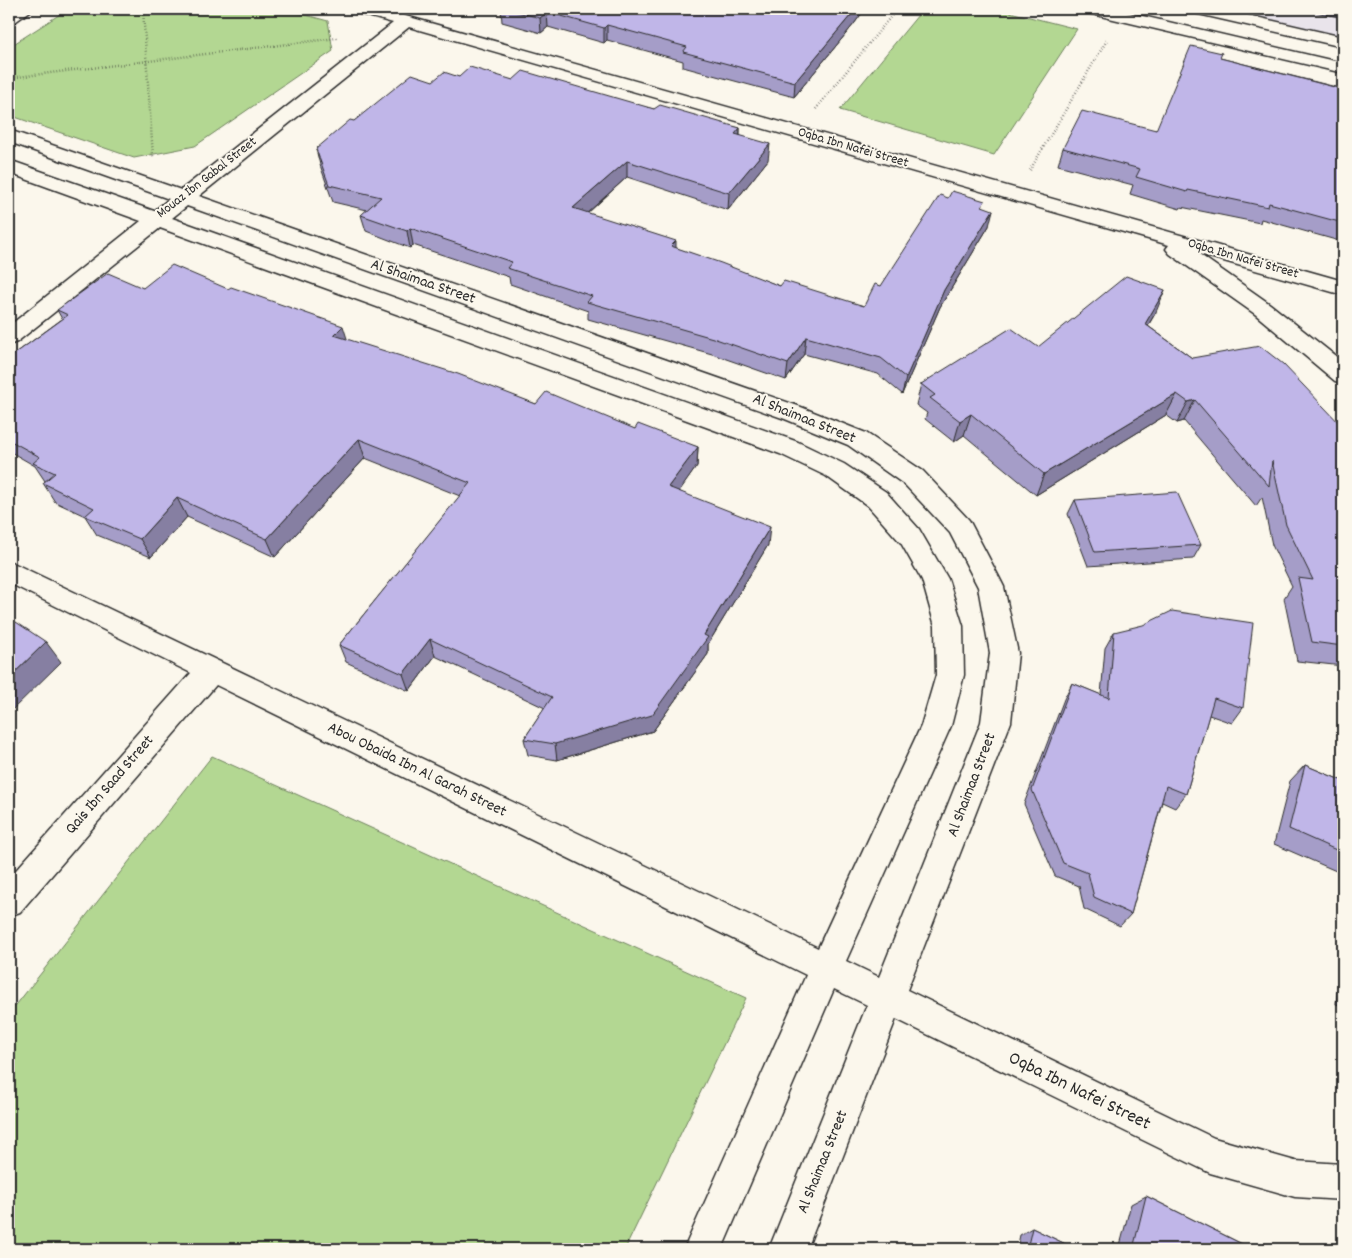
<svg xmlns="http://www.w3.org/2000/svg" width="1352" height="1258" font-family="Dekko,sans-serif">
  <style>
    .built { fill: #e9e4eb }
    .green { fill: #b3d792; stroke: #6f815e }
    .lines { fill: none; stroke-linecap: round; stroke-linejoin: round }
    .street-casing { stroke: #2b2b2b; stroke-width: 3 }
    .secondary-casing { stroke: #2b2b2b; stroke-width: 3 }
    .path { stroke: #2b2b2b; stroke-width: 2.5; stroke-dasharray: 0.5 2.5; stroke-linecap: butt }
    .street { fill: #fbf7ec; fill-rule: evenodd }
    .secondary { fill: #fbf7ec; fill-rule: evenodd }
    .wall { fill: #a59dc8; stroke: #2b2b2b }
    .shaded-wall { fill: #867fa2; stroke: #2b2b2b }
    .building { fill: #c0b6e8; stroke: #2b2b2b }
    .labels { text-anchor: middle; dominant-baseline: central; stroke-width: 4; stroke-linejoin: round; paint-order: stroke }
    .far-street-label { font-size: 14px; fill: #2b2b2b; stroke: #fbf7ec }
    .street-label { font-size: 16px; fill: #2b2b2b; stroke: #fbf7ec }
    .near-street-label { font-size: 19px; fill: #2b2b2b; stroke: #fbf7ec }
  </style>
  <rect width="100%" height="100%" fill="#fbf7ec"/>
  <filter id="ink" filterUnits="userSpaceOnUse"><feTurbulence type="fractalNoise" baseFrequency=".02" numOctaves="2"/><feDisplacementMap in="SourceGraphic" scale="10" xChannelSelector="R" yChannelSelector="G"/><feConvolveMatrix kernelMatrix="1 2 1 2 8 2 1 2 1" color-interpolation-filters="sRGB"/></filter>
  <g filter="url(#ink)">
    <path class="built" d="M1191,9h152v37z"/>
    <path class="green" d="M68,9h216l44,12 5,30 -138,95 -61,12 -125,-43v-68z
      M923,9h75l79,20 -83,126 -154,-45z
      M212,756l534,242 -121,251h-616v-235z"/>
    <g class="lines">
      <g class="street-casing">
        <path id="street" d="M12,9h21l-18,13 -6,1v-12z
          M354,9h27l962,272v14l-144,-41 71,50 73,58v21l-8,-2 -80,-67 -85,-60 -4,-5 3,-4 -760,-218 -210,169 602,211 65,26 57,38 46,49 31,59 4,8 14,66 -7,69 -104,268 307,148 81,23 48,3v36l-48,-3 -85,-24 -314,-154 -89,230h-38l98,-244 -33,-16 -112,260h-38l122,-274 -590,-290 -196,227 -11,4v-38l182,-205 -182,-90v-22l809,387 103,-222 15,-51 -1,-49 -13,-46 -21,-37 -33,-37 -42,-30 -46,-22 -620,-226 -143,114 -8,3v-19l132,-105 -132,-48v-13l145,51 15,-12 -160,-57v-12l172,60 212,-167 -36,-10zM187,206l598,213 63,26 57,40 45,48 28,54 12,66 -9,69 -102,255 -33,-16 105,-235 13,-51 -1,-49 -15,-47 -29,-50 -33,-37 -42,-28 -46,-22 -626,-224z"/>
      </g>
      <g class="secondary-casing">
        <path id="secondary" d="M1083,9h30l230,54v10l-251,-59 -6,-1z
          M1191,9h30l122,28v10l-149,-34z"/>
      </g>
      <path class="path" d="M143,9l10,148
        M9,78l328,-40
        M816,109l81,-100
        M1030,170l77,-130"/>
      <use href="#street" class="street"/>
      <use href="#secondary" class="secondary"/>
    </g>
    <path class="wall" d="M501,9h364l-11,15 -60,73 -111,-30v-6l-76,-21 -3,3 -56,-16 -7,6 -39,-11z
      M1302,9h41v9z
      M1220,58l120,30 3,-6v160l-82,-23 -1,4 -79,-16 -1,2 -50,-15 3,-9 -75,-20 5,-17 93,-18z
      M459,77l54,3 141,29 86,19v7l28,25 -40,50 -101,-33 -39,36 88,35 104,38 84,20 17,-20 103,-79 5,19 -49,81 -38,87 -24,-20 -74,-20 -18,26 -74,-26 -124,-35v-8l-78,-27 -1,-7 -96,-32 -3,3 -44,-17 -5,-16 6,-5 -34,-8 -13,-37 -4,-16 38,-28 79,-40z
      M143,288l205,52 188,64 99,25 63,18 -1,19 -18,25 89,54 -60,99v10l-55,77 -96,29 -29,-5 -4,-16 21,-31 -110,-52 -26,35 -63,-29 -7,-17 121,-149 -95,-38 -90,99 -88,-40 -36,40 -54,-22 -12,-19 -30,-14 -12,-19 2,-2 -10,-15 -26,-15v-93l53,-39 -5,-9z
      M1156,312l-8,14 44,32 151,69v239l-46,-5 -13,-63 8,-12 -20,-41 -10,-48 -6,9 -72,-85 -7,2 -11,-8 -130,80 -72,-60 -10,7 -29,-23 2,-6 -11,-8 5,-21 117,-37z
      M1075,500l126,45 -8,14 -105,7 -20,-52z
      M1114,632l129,76 -11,15 -23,-8 -23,79 -11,14 -13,-6 -31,112 -11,12 -36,-17 -5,-23 -24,-10 -31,-72 40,-105 8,-16 29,12 4,-47z
      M1305,765l38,16v93l-69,-30 16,-63z
      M1343,934v72l-7,-2z
      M1146,1196l106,53h-133l12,-45z
      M1032,1228l44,21h-59l3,-14z"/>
    <path class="shaded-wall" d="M856,9h9l-11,15 -60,73 1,-15z
      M547,12l1,15 -7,6 -1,-15z
      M607,25v15l-3,3v-15z
      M740,128l-1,17 -4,-11z
      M770,144l-2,16 -40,50 1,-17z
      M627,161v16l-52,47 -2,-16z
      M993,210l-4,16 -49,81 -38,87 4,-16 38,-88z
      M410,228l3,17 -3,3 -3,-17z
      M676,241v17l-5,-12z
      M1165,290l-9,22 -20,33 9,-21z
      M343,326l6,19 -15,-10z
      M806,337l-2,17 -18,26 2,-16z
      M1177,394l-11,21 -130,80 8,-21z
      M1195,400l-11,21 -7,2 11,-21z
      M971,414l-7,21 -10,7 6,-21z
      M359,439l6,19 -90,99 -8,-18z
      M698,447l-1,19 -28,40 -1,-19z
      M177,498l10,19 -36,40 -11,-18z
      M770,527l-2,18 -60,99v10l-55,77 -96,29 -2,-16 149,-109z
      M430,639l5,17 -26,35 -6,-17z
      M46,642l15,20 -52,51v-35z"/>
    <path class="building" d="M506,9h350l-61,73 -112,-30 4,-5 -80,-22 -3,3 -57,-16 -7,6z
      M1191,46l31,7 -2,5 122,31 1,-4v138l-74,-20 -1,4 -80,-17 -1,2 -51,-15 4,-8 -77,-21 19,-37 74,19z
      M470,67l43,13 10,-9 131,38 6,-4 80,23 -5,6 35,10 -41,49 -102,-32 -54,47 103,33 -5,5 50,17 59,23 4,-5 80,25 11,-22 6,2 59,-91 8,3 4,-7 33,10 -3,5 11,4 -49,80 -38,88 -25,-20 -75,-21 -18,27 -75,-26 -126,-36 5,-6 -85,-28 5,-6 -102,-34 -3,3 -46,-16 20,-18 -52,-12 -13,-36 34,-29 4,1 58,-47 21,7 11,-9 15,5z
      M172,265l56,24 3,-2 112,39 -9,9 124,39 78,30 10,-12 89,37 3,-5 60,23 -30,40 102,40 -66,108 4,2 -56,78 -97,29 -31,-5 28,-42 -122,-58 -27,35 -64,-29 131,-162 -111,-44 -92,100 -90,-41 -37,41 -55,-23 9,-8 -51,-25 12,-10 -22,-10 7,-6 -31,-17v-82l59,-43 -11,-5 51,-37 35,15z
      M1126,276l39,14 -20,34 47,34 68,-12 23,18 60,63v219l-31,-4 -14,-64 15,2 -27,-55 -14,-64 -3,25 -74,-86 -7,2 -11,-8 -133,80 -73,-60 -11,7 -30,-23 5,-3 -14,-11 90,-56 27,19z
      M1177,492l24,53 -106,7 -20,-52z
      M1172,611l81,12 -10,85 -29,-10 -28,96 -20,-8 -35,128 -37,-17 -6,-24 -25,-10 -31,-73 40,-107 37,15 5,-66 29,-7z
      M16,622l30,20 -37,36v-50z
      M1305,765l38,16v72l-54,-24z
      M1146,1196l106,53h-119z
      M1032,1228l44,21h-49z"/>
  </g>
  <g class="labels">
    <g class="far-street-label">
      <text transform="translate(853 148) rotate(16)">Oqba Ibn Nafei Street</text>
      <text transform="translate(207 178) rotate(-38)">Mouaz Ibn Gabal Street</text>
      <text transform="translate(1243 259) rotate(16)">Oqba Ibn Nafei Street</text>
    </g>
    <g class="street-label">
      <text transform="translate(423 282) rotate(19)">Al Shaimaa Street</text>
      <text transform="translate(804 419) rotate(22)">Al Shaimaa Street</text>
      <text transform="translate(417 770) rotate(26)">Abou Obaida Ibn Al Garah Street</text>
      <text transform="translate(110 785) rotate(-49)">Qais Ibn Saad Street</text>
      <text transform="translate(972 785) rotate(-69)">Al Shaimaa Street</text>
      <text transform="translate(823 1162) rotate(-68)">Al Shaimaa Street</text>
    </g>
    <g class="near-street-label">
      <text transform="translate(1079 1092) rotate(26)">Oqba Ibn Nafei Street</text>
    </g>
  </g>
  <rect width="1352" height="1258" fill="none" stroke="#fbf7ec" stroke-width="30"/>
  <rect x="15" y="15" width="1322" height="1228" fill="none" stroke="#2b2b2b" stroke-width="2" filter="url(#ink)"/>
</svg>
